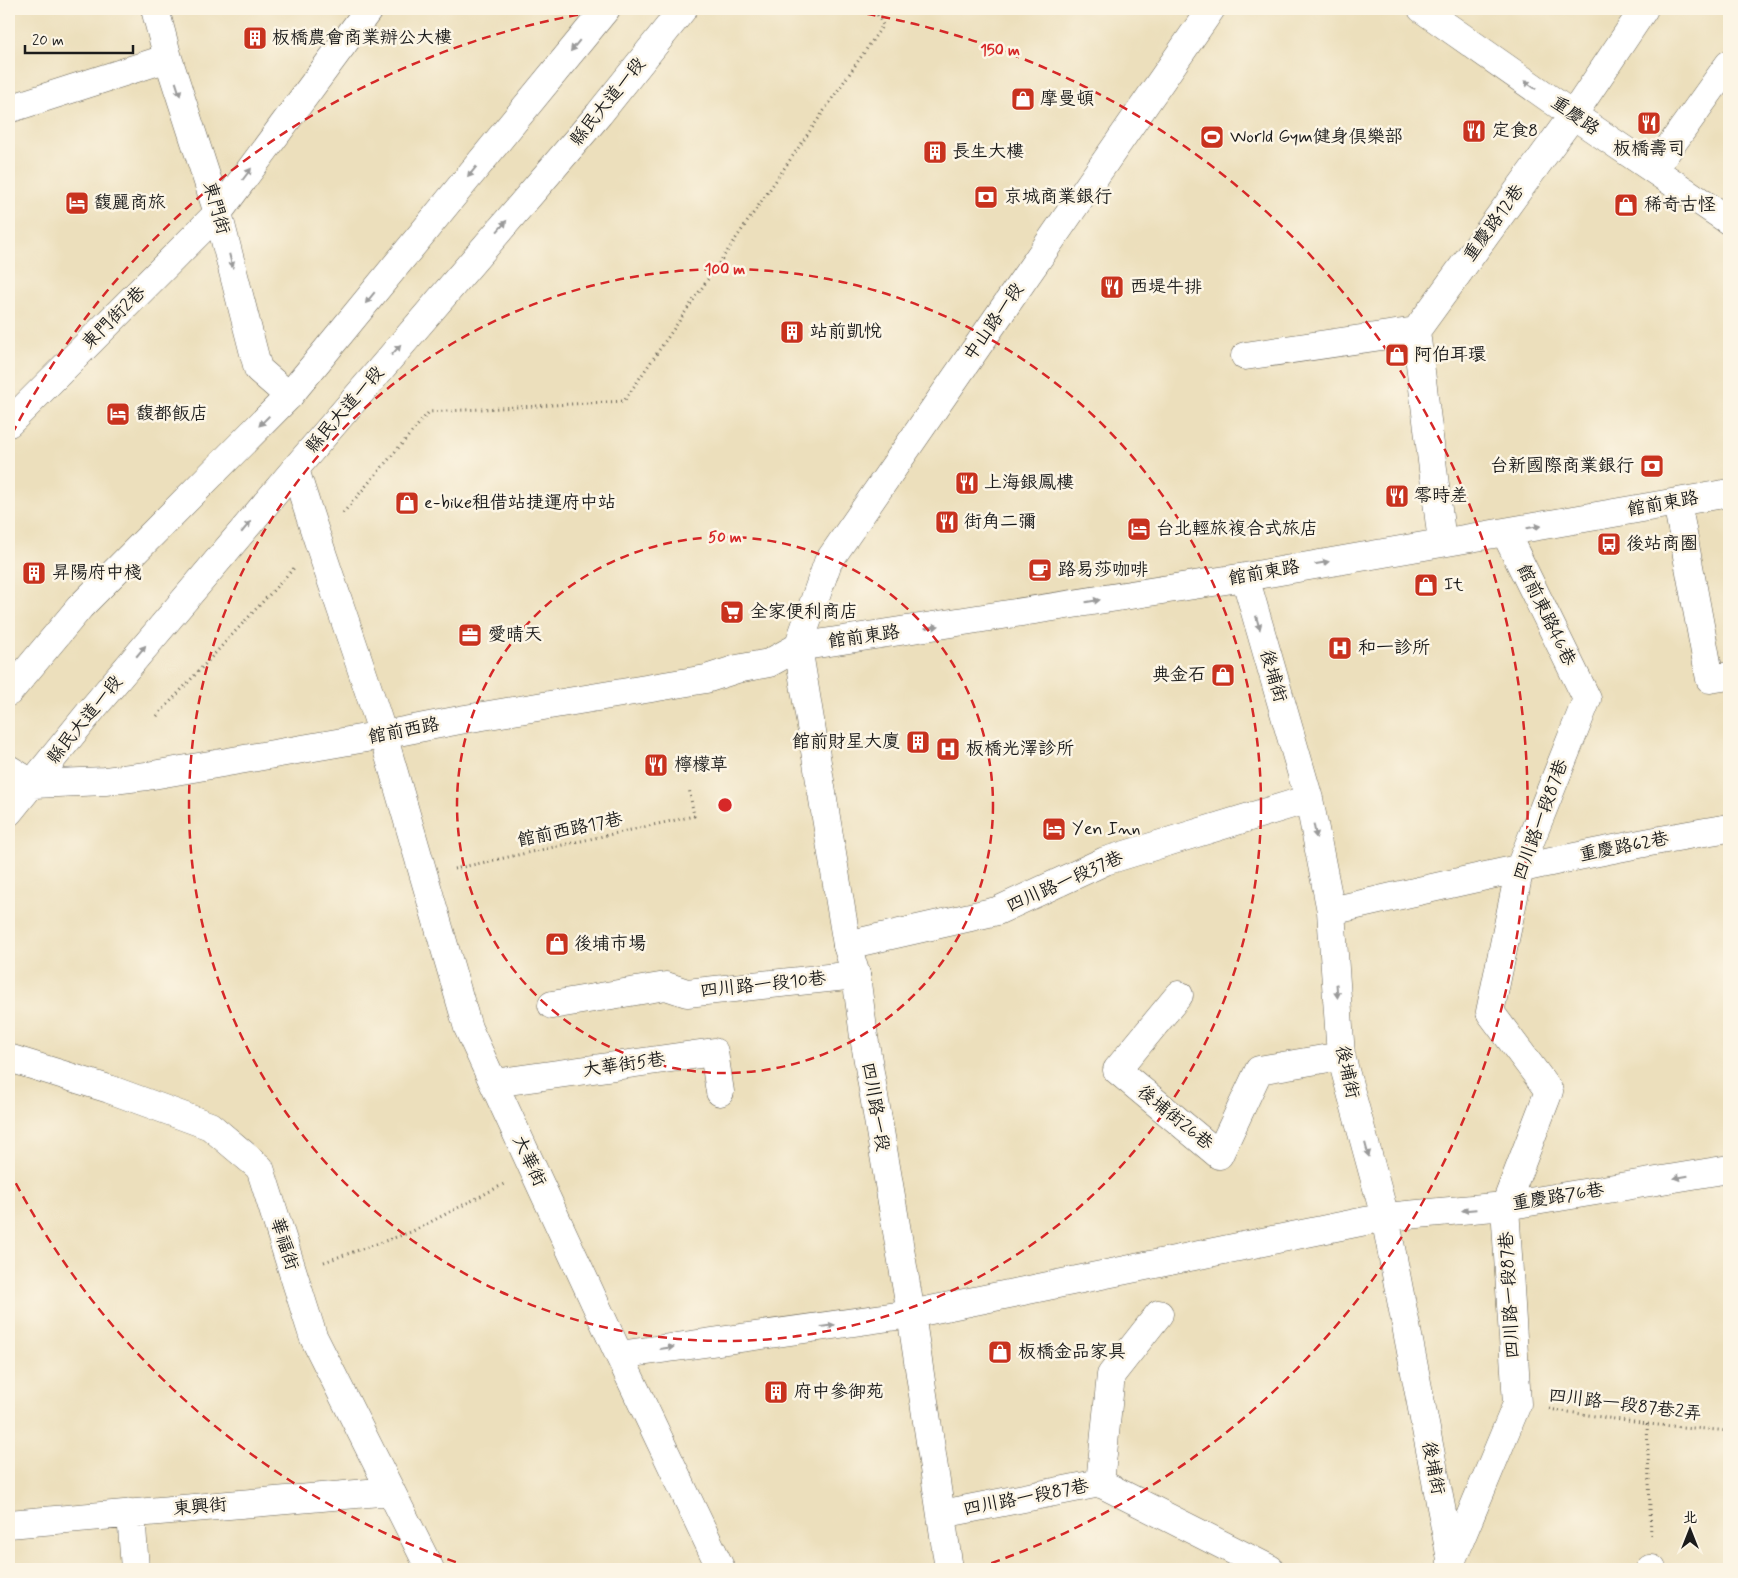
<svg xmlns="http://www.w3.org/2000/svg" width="1738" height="1578" font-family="Mynerve,'LXGW WenKai TC',sans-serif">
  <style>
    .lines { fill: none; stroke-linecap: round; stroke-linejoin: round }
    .minor-casing { stroke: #656054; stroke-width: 29 }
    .major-casing { stroke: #656054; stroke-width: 29 }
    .path { stroke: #656054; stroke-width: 3; stroke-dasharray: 1 4; stroke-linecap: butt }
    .minor { stroke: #fff; stroke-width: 28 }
    .major { stroke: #fff; stroke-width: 28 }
    .oneway { fill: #999 }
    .ring { fill: none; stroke: #d62828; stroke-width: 2.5; stroke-dasharray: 9 6 }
    .labels { text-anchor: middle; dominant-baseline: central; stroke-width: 5; stroke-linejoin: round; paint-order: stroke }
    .poi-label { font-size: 18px; fill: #1c1c1c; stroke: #fcf5e5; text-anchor: start }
    .street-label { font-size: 18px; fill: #1c1c1c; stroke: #fcf5e5 }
    .centre { fill: #d62828; stroke: #fcf5e5; stroke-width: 2.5 }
    .ring-label { font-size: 15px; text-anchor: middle; font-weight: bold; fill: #d62828; stroke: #fcf5e5; stroke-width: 5; stroke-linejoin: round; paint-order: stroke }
  </style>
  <rect width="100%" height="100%" fill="#fcf5e5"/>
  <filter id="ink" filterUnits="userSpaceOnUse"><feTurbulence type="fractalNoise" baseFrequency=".02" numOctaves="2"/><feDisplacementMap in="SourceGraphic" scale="10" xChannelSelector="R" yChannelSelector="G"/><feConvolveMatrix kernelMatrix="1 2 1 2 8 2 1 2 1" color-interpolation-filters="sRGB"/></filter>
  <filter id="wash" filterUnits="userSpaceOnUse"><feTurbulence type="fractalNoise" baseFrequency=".0096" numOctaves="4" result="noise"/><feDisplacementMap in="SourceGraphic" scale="20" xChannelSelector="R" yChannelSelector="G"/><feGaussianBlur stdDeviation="1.12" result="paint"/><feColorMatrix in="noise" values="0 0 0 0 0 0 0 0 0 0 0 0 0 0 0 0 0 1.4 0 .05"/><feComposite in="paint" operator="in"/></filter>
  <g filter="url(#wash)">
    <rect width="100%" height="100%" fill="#ecdfbc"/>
  </g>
  <g filter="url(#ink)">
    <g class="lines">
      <g class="minor-casing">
        <path id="minor" d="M155,9l13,49 50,155 40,156 31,27
          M1422,9l151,106 156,106
          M9,109l159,-51
          M1654,169l75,-105
          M1245,356l171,-25
          M9,423l209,-210 151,-204
          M295,469c27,89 60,177 88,266l85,293 151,327 102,214
          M1677,502l33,177 19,-3
          M1442,542l-26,-211 157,-216 71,-106
          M1245,577l64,222 22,112 10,145 44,161 67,347
          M798,647l447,-70 484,-84
          M1331,911c132,-30 264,-61 398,-83
          M847,945l150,-34 108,-50 204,-62
          M1179,995l-62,75 102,85 40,-85 82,-14
          M552,1005l114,-19 21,7 169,-18
          M9,1058l100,31 101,37 50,42 53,168 117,233
          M494,1083l220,-31 6,40
          M619,1355l292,-41 474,-97 120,-11 224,-37
          M1100,1483l11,-108 48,-61
          M131,1513l4,56
          M942,1514l158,-31 170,86
          M9,1524l382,-33
          M1451,1562l66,-158 -12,-198 44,-115 -59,-79 30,-145 67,-168 -82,-167
          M1650,1569h2"/>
      </g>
      <g class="major-casing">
        <path id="major" d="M9,692l71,-85 209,-211 317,-387
          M9,769l24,15 72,-3 42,-5 236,-41 82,-16 241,-40 31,-10 32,-6 29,-16
          M9,812l85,-105 201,-238 304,-355 84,-105
          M949,1569l-38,-255 -47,-277 -8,-62 -9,-30 -49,-298 30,-85 383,-553"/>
      </g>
      <path class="path" d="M343,513l86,-101 195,-11 259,-376 -9,-16
        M157,716l137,-148
        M454,869l240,-53 -5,-28
        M324,1262l87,-30 93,-48
        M1549,1409l98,15 82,7
        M1647,1424l4,112"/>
      <use href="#minor" class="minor"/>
      <use href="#major" class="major"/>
    </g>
    <defs><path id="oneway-solid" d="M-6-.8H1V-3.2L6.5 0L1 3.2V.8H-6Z" transform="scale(1.25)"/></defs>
    <g class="oneway">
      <use href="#oneway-solid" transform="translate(575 46) rotate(129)"/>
      <use href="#oneway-solid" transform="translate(1530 85) rotate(-145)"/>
      <use href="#oneway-solid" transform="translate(178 89) rotate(72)"/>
      <use href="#oneway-solid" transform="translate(472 172) rotate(129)"/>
      <use href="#oneway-solid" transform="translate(247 174) rotate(-53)"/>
      <use href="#oneway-solid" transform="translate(502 226) rotate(-49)"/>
      <use href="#oneway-solid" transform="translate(231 261) rotate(76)"/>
      <use href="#oneway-solid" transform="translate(370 298) rotate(129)"/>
      <use href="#oneway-solid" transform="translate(396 350) rotate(-49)"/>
      <use href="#oneway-solid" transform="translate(264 421) rotate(135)"/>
      <use href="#oneway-solid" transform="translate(246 527) rotate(-50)"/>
      <use href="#oneway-solid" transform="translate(1534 527) rotate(-10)"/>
      <use href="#oneway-solid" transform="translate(1322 563) rotate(-10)"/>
      <use href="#oneway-solid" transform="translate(1093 601) rotate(-9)"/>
      <use href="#oneway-solid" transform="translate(1258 623) rotate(74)"/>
      <use href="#oneway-solid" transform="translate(932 627) rotate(-9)"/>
      <use href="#oneway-solid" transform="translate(141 651) rotate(-50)"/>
      <use href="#oneway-solid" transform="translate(1315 831) rotate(79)"/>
      <use href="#oneway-solid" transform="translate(1337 991) rotate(86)"/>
      <use href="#oneway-solid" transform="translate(1367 1150) rotate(75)"/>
      <use href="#oneway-solid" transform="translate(1681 1177) rotate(170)"/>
      <use href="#oneway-solid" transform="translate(1469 1210) rotate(175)"/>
      <use href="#oneway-solid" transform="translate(828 1326) rotate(-8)"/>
      <use href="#oneway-solid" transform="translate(667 1348) rotate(-8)"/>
    </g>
  </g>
  <g class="ring">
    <circle cx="725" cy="805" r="268"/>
    <circle cx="725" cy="805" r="536"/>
    <path d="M470 1567A804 804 0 0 1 12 1176M12 434A804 804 0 0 1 613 9M837 9A804 804 0 0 1 980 1567"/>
  </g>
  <defs>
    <g id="building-square" transform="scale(1.25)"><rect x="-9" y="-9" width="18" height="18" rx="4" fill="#c8321e" stroke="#fcf5e5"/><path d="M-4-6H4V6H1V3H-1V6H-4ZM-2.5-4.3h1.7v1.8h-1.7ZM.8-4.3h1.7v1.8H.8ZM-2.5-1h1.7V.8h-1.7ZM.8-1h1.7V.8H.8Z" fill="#fff"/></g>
    <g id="shop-square" transform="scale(1.25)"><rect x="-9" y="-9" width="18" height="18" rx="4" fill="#c8321e" stroke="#fcf5e5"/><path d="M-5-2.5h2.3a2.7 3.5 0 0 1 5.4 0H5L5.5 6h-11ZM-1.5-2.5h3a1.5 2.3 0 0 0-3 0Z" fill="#fff"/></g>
    <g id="restaurant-square" transform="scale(1.25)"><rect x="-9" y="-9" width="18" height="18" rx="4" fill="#c8321e" stroke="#fcf5e5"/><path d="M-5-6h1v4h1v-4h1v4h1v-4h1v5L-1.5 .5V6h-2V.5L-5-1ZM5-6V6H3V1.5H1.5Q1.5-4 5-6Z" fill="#fff"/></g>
    <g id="stadium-square" transform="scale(1.25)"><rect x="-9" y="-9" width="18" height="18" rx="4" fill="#c8321e" stroke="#fcf5e5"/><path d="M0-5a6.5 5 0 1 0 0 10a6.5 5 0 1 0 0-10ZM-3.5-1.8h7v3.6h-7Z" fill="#fff"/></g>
    <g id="bank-square" transform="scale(1.25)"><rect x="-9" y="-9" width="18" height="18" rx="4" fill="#c8321e" stroke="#fcf5e5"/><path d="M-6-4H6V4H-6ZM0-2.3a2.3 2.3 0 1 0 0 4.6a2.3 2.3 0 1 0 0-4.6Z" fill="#fff"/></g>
    <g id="hotel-square" transform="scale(1.25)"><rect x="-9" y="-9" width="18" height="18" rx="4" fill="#c8321e" stroke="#fcf5e5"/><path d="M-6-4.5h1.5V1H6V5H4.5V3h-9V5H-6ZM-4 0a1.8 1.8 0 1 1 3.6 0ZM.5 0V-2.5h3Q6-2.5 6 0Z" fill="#fff"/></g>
    <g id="bus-square" transform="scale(1.25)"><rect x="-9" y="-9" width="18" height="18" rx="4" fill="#c8321e" stroke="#fcf5e5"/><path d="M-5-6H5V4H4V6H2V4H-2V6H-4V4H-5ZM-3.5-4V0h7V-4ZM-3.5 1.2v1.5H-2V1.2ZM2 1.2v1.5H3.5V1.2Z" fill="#fff"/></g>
    <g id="cafe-square" transform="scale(1.25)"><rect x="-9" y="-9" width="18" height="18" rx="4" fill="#c8321e" stroke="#fcf5e5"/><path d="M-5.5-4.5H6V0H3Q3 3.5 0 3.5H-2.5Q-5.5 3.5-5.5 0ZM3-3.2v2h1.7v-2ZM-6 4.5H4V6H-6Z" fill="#fff"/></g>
    <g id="supermarket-square" transform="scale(1.25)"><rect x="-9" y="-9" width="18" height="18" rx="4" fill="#c8321e" stroke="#fcf5e5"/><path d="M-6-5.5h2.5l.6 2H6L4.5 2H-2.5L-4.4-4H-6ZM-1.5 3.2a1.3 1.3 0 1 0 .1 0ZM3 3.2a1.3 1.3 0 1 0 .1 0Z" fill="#fff"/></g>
    <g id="office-square" transform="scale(1.25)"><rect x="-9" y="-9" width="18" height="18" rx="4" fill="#c8321e" stroke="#fcf5e5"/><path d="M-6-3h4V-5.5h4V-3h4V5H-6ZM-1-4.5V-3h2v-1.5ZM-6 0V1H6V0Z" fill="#fff"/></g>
    <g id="hospital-square" transform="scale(1.25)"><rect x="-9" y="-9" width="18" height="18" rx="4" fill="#c8321e" stroke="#fcf5e5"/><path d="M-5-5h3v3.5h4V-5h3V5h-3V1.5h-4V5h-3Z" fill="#fff"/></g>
  </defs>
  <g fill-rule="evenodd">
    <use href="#building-square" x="255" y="38"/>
    <use href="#shop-square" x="1023" y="99"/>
    <use href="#restaurant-square" x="1649" y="123"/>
    <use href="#restaurant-square" x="1474" y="131"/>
    <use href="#stadium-square" x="1212" y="137"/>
    <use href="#building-square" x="935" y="152"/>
    <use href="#bank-square" x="986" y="197"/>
    <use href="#hotel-square" x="77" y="203"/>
    <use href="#shop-square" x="1626" y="205"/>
    <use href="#restaurant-square" x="1112" y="287"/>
    <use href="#building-square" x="792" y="332"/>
    <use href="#shop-square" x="1397" y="355"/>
    <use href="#hotel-square" x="118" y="414"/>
    <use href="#bank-square" x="1652" y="466"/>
    <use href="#restaurant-square" x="967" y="483"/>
    <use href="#restaurant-square" x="1397" y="496"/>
    <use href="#shop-square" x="407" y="503"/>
    <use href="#restaurant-square" x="947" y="522"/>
    <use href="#hotel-square" x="1139" y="529"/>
    <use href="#bus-square" x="1609" y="544"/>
    <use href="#cafe-square" x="1040" y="570"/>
    <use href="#building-square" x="34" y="573"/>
    <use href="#shop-square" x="1426" y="585"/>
    <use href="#supermarket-square" x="732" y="612"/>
    <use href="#office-square" x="470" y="635"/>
    <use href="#hospital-square" x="1340" y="648"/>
    <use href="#shop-square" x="1223" y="675"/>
    <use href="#building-square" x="918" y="742"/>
    <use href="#hospital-square" x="948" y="749"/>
    <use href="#restaurant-square" x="656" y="765"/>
    <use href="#hotel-square" x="1054" y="829"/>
    <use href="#shop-square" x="557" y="944"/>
    <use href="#shop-square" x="1000" y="1352"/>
    <use href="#building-square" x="776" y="1392"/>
  </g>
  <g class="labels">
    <g class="poi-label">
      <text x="272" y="38">板橋農會商業辦公大樓</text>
      <text x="1040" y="99">摩曼頓</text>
      <text x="1492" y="131">定食8</text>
      <text x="1230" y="137">World Gym健身俱樂部</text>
      <text x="1649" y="149" text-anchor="middle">板橋壽司</text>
      <text x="952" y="152">長生大樓</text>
      <text x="1004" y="197">京城商業銀行</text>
      <text x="94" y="203">馥麗商旅</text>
      <text x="1644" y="205">稀奇古怪</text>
      <text x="1130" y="287">西堤牛排</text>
      <text x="810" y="332">站前凱悅</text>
      <text x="1414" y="355">阿伯耳環</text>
      <text x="136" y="414">馥都飯店</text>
      <text x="1634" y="466" text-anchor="end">台新國際商業銀行</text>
      <text x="984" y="483">上海銀鳳樓</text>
      <text x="1414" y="496">零時差</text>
      <text x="424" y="503">e-bike租借站捷運府中站</text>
      <text x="964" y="522">街角二彌</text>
      <text x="1156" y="529">台北輕旅複合式旅店</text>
      <text x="1626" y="544">後站商圈</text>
      <text x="1058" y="570">路易莎咖啡</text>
      <text x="52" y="573">昇陽府中棧</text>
      <text x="1444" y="585">It</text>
      <text x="750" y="612">全家便利商店</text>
      <text x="488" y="635">愛晴天</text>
      <text x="1358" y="648">和一診所</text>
      <text x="1206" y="675" text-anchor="end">典金石</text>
      <text x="900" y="742" text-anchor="end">館前財星大廈</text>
      <text x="966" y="749">板橋光澤診所</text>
      <text x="674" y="765">檸檬草</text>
      <text x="1072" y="829">Yen Inn</text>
      <text x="574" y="944">後埔市場</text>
      <text x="1018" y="1352">板橋金品家具</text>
      <text x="794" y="1392">府中參御苑</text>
    </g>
    <g class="street-label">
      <text transform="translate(608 102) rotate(-51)">縣民大道一段</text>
      <text transform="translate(1575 116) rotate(35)">重慶路</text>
      <text transform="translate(216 208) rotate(74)">東門街</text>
      <text transform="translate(1494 223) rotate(-54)">重慶路12巷</text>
      <text transform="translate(114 318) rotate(-45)">東門街2巷</text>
      <text transform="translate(994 322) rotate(-55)">中山路一段</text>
      <text transform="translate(345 410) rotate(-49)">縣民大道一段</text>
      <text transform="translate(1663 504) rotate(-10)">館前東路</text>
      <text transform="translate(1264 573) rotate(-10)">館前東路</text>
      <text transform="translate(1546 615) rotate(64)">館前東路46巷</text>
      <text transform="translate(864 637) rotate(-8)">館前東路</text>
      <text transform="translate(1273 676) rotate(74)">後埔街</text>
      <text transform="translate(85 720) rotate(-51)">縣民大道一段</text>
      <text transform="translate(404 731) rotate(-11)">館前西路</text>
      <text transform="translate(1541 820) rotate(-70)">四川路一段87巷</text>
      <text transform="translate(570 830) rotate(-12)">館前西路17巷</text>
      <text transform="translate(1624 847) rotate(-11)">重慶路62巷</text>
      <text transform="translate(1065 882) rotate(-24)">四川路一段37巷</text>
      <text transform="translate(763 985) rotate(-6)">四川路一段10巷</text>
      <text transform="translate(624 1065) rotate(-8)">大華街5巷</text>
      <text transform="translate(1347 1072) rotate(78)">後埔街</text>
      <text transform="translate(875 1107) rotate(80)">四川路一段</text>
      <text transform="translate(1175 1118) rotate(39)">後埔街26巷</text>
      <text transform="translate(529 1161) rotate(65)">大華街</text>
      <text transform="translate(1558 1197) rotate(-9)">重慶路76巷</text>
      <text transform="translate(284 1244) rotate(72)">華福街</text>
      <text transform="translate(1510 1295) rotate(-93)">四川路一段87巷</text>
      <text transform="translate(1625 1405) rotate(7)">四川路一段87巷2弄</text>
      <text transform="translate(1433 1468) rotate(79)">後埔街</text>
      <text transform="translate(1026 1498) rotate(-11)">四川路一段87巷</text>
      <text transform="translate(200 1507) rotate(-5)">東興街</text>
    </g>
  </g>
  <circle cx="725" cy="805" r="8" class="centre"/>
  <g class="ring-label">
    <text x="1000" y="55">150 m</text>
    <text x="725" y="274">100 m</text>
    <text x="725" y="542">50 m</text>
  </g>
  <rect width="1738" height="1578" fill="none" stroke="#fcf5e5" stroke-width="30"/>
  <g transform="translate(1690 1530)" stroke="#fcf5e5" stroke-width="4" paint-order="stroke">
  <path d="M0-4L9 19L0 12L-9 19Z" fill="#1c1c1c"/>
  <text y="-8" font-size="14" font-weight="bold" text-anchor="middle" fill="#1c1c1c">北</text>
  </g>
  <path d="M25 45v8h108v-8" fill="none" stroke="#1c1c1c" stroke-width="2.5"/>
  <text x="32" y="45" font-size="15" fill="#1c1c1c" stroke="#fcf5e5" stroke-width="4" paint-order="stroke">20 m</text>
</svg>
